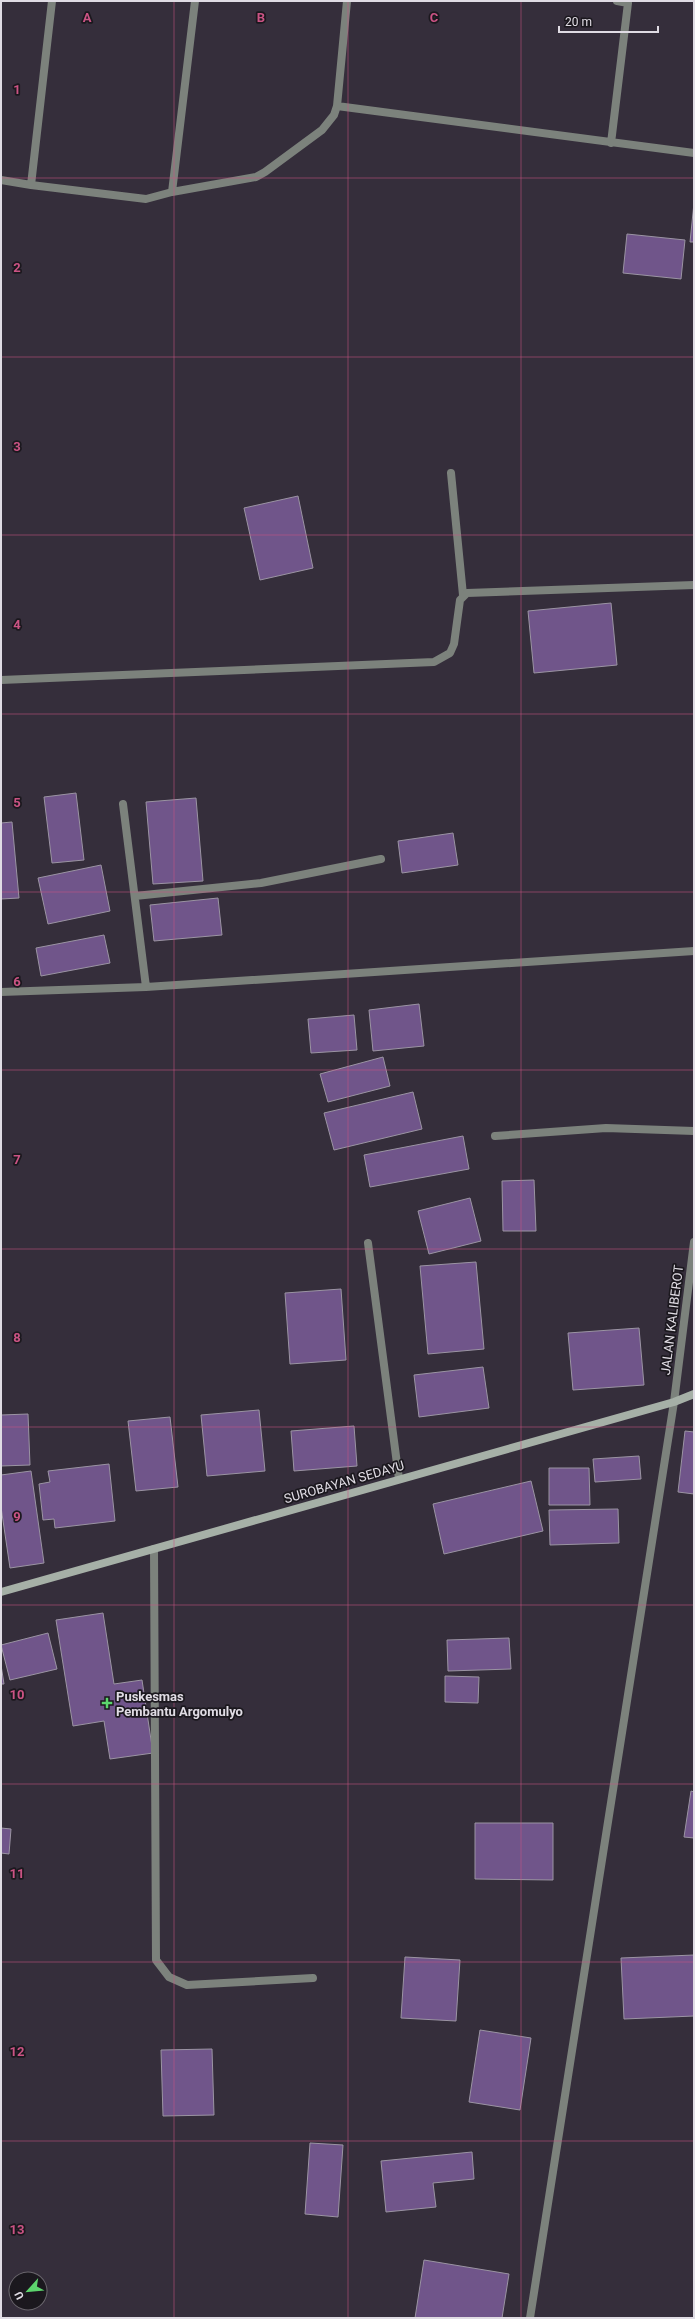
<svg xmlns="http://www.w3.org/2000/svg" width="695" height="2319" font-family="Roboto,sans-serif">
  <style>
    .building { fill: #70558a; stroke: #9b94a3 }
    .lines { fill: none; stroke-linecap: round; stroke-linejoin: round }
    .lane { stroke: #7c827c; stroke-width: 8 }
    .street { stroke: #7c827c; stroke-width: 8 }
    .secondary { stroke: #a6b0a7; stroke-width: 8 }
    .grid { fill: none; stroke: #cb5384; stroke-width: 1; stroke-opacity: 0.55 }
    .poi-dot { fill: #5cd56d; stroke: #1b181e; stroke-width: 1.5 }
    .labels { text-anchor: middle; dominant-baseline: central; stroke-width: 3.5; stroke-linejoin: round; paint-order: stroke }
    .street-label { font-size: 13px; fill: #e0dce4; stroke: #1b181e }
    .poi-label { font-size: 13px; font-weight: bold; fill: #e0dce4; stroke: #1b181e; text-anchor: start }
    .grid-label { font-size: 13px; text-anchor: middle; font-weight: bold; fill: #cb5384; stroke: #1b181e; stroke-width: 3.5; stroke-linejoin: round; paint-order: stroke }
  </style>
  <rect width="100%" height="100%" fill="#352e3b"/>
  <path class="building" d="M694,203v39h-4z
    M627,234l58,6 -4,39 -58,-6z
    M298,496l15,72 -53,12 -16,-72z
    M611,603l6,62 -83,8 -6,-62z
    M76,793l8,67 -32,3 -8,-66z
    M196,798l7,83 -50,3 -7,-82z
    M12,822l7,76 -18,1v-76z
    M453,833l5,32 -56,8 -4,-32z
    M101,865l9,46 -62,13 -10,-46z
    M218,898l4,37 -68,6 -4,-36z
    M104,935l6,28 -69,13 -5,-28z
    M419,1004l5,42 -51,5 -4,-41z
    M354,1015l3,35 -46,3 -3,-34z
    M383,1057l7,29 -62,16 -8,-28z
    M413,1092l9,37 -88,21 -10,-37z
    M463,1136l6,33 -99,18 -6,-32z
    M534,1180l2,51h-33l-1,-50z
    M470,1198l11,43 -52,13 -11,-43z
    M476,1262l8,87 -56,5 -8,-88z
    M341,1289l5,71 -56,4 -5,-71z
    M639,1328l5,57 -71,5 -5,-57z
    M483,1367l6,41 -70,9 -5,-42z
    M259,1410l6,61 -58,5 -6,-61z
    M28,1414l2,51 -29,1v-51z
    M170,1417l8,70 -42,4 -8,-70z
    M354,1426l3,40 -63,5 -3,-40z
    M685,1431l9,1v62l-16,-2z
    M639,1456l2,23 -46,3 -2,-23z
    M109,1464l6,57 -60,7 -1,-9 -11,1 -4,-36 11,-2 -2,-11z
    M549,1468h40l1,37h-41z
    M31,1471l13,92 -34,5 -9,-61v-32z
    M531,1481l12,50 -99,23 -11,-50z
    M618,1509l1,34 -69,2 -1,-35z
    M103,1613l11,71 28,-4 11,73 -43,6 -6,-38 -31,5 -17,-106z
    M48,1633l9,36 -47,11 -9,-35z
    M509,1638l2,31 -63,2 -1,-31z
    M1,1665l3,19h-3z
    M445,1676l34,1 -1,26 -33,-1z
    M691,1791l3,1v46l-10,-1z
    M475,1823h78v57l-78,-1z
    M1,1828l10,1 -2,25 -8,-1z
    M694,1955v61l-70,3 -3,-61z
    M405,1957l55,3 -4,61 -55,-3z
    M480,2030l51,8 -11,72 -51,-8z
    M212,2049l2,66 -51,1 -2,-66z
    M310,2143l33,2 -5,72 -33,-3z
    M472,2152l2,27 -41,4 3,24 -50,5 -5,-51z
    M424,2260l85,14 -7,44h-87z"/>
  <g class="lines">
    <path class="lane" d="M451,473l12,122
      M495,1136l111,-8 88,3"/>
    <path class="street" d="M195,1l-23,191 84,-15 9,-5 57,-42 12,-15 3,-9 10,-105
      M337,106l357,47
      M611,143l17,-140 -11,-2
      M1,180l30,5 21,-184
      M31,185l115,14 26,-7
      M1,680l433,-18 16,-9 4,-9 6,-44 7,-7 227,-8
      M123,804l23,183
      M135,896l126,-13 120,-24
      M1,992l145,-5 548,-36
      M368,1243l31,236
      M154,1549l2,411 13,17 18,8 126,-7
      M530,2318l144,-916 20,-160"/>
    <path class="secondary" d="M1,1592l673,-190 20,-8"/>
  </g>
  <path class="grid" d="M174,1v2317M348,1v2317M521,1v2317M1,178h693M1,357h693M1,535h693M1,714h693M1,892h693M1,1070h693M1,1249h693M1,1427h693M1,1605h693M1,1784h693M1,1962h693M1,2141h693"/>
  <path class="poi-dot" d="M105 1697h4v4h4v4h-4v4h-4v-4h-4v-4h4z"/>
  <g class="labels">
    <g class="street-label">
      <text transform="translate(672 1320) rotate(-83)">JALAN KALIBEROT</text>
      <text transform="translate(344 1482) rotate(-16)">SUROBAYAN SEDAYU</text>
    </g>
    <g class="poi-label">
      <text x="116" y="1696">Puskesmas<tspan x="116" dy="15">Pembantu Argomulyo</tspan></text>
    </g>
  </g>
  <g class="grid-label">
    <text x="87" y="22">A</text>
    <text x="261" y="22">B</text>
    <text x="434" y="22">C</text>
    <text x="17" y="94">1</text>
    <text x="17" y="272">2</text>
    <text x="17" y="451">3</text>
    <text x="17" y="629">4</text>
    <text x="17" y="807">5</text>
    <text x="17" y="986">6</text>
    <text x="17" y="1164">7</text>
    <text x="17" y="1342">8</text>
    <text x="17" y="1521">9</text>
    <text x="17" y="1699">10</text>
    <text x="17" y="1878">11</text>
    <text x="17" y="2056">12</text>
    <text x="17" y="2234">13</text>
  </g>
  <rect width="695" height="2319" fill="none" stroke="#e0dce4" stroke-width="4"/>
  <g transform="translate(28 2291) rotate(243)"><circle r="19" fill="#1b181e" stroke="#6a666d"/>
  <path d="M0-3L7 15L0 10L-7 15Z" fill="#5cd56d"/>
  <text y="-6" font-size="11" font-weight="bold" text-anchor="middle" fill="#e0dce4">U</text>
  </g>
  <path d="M559 26v6h99v-6" fill="none" stroke="#e0dce4" stroke-width="2"/>
  <text x="565" y="26" font-size="12" fill="#e0dce4" stroke="#1b181e" stroke-width="3" paint-order="stroke">20 m</text>
</svg>
